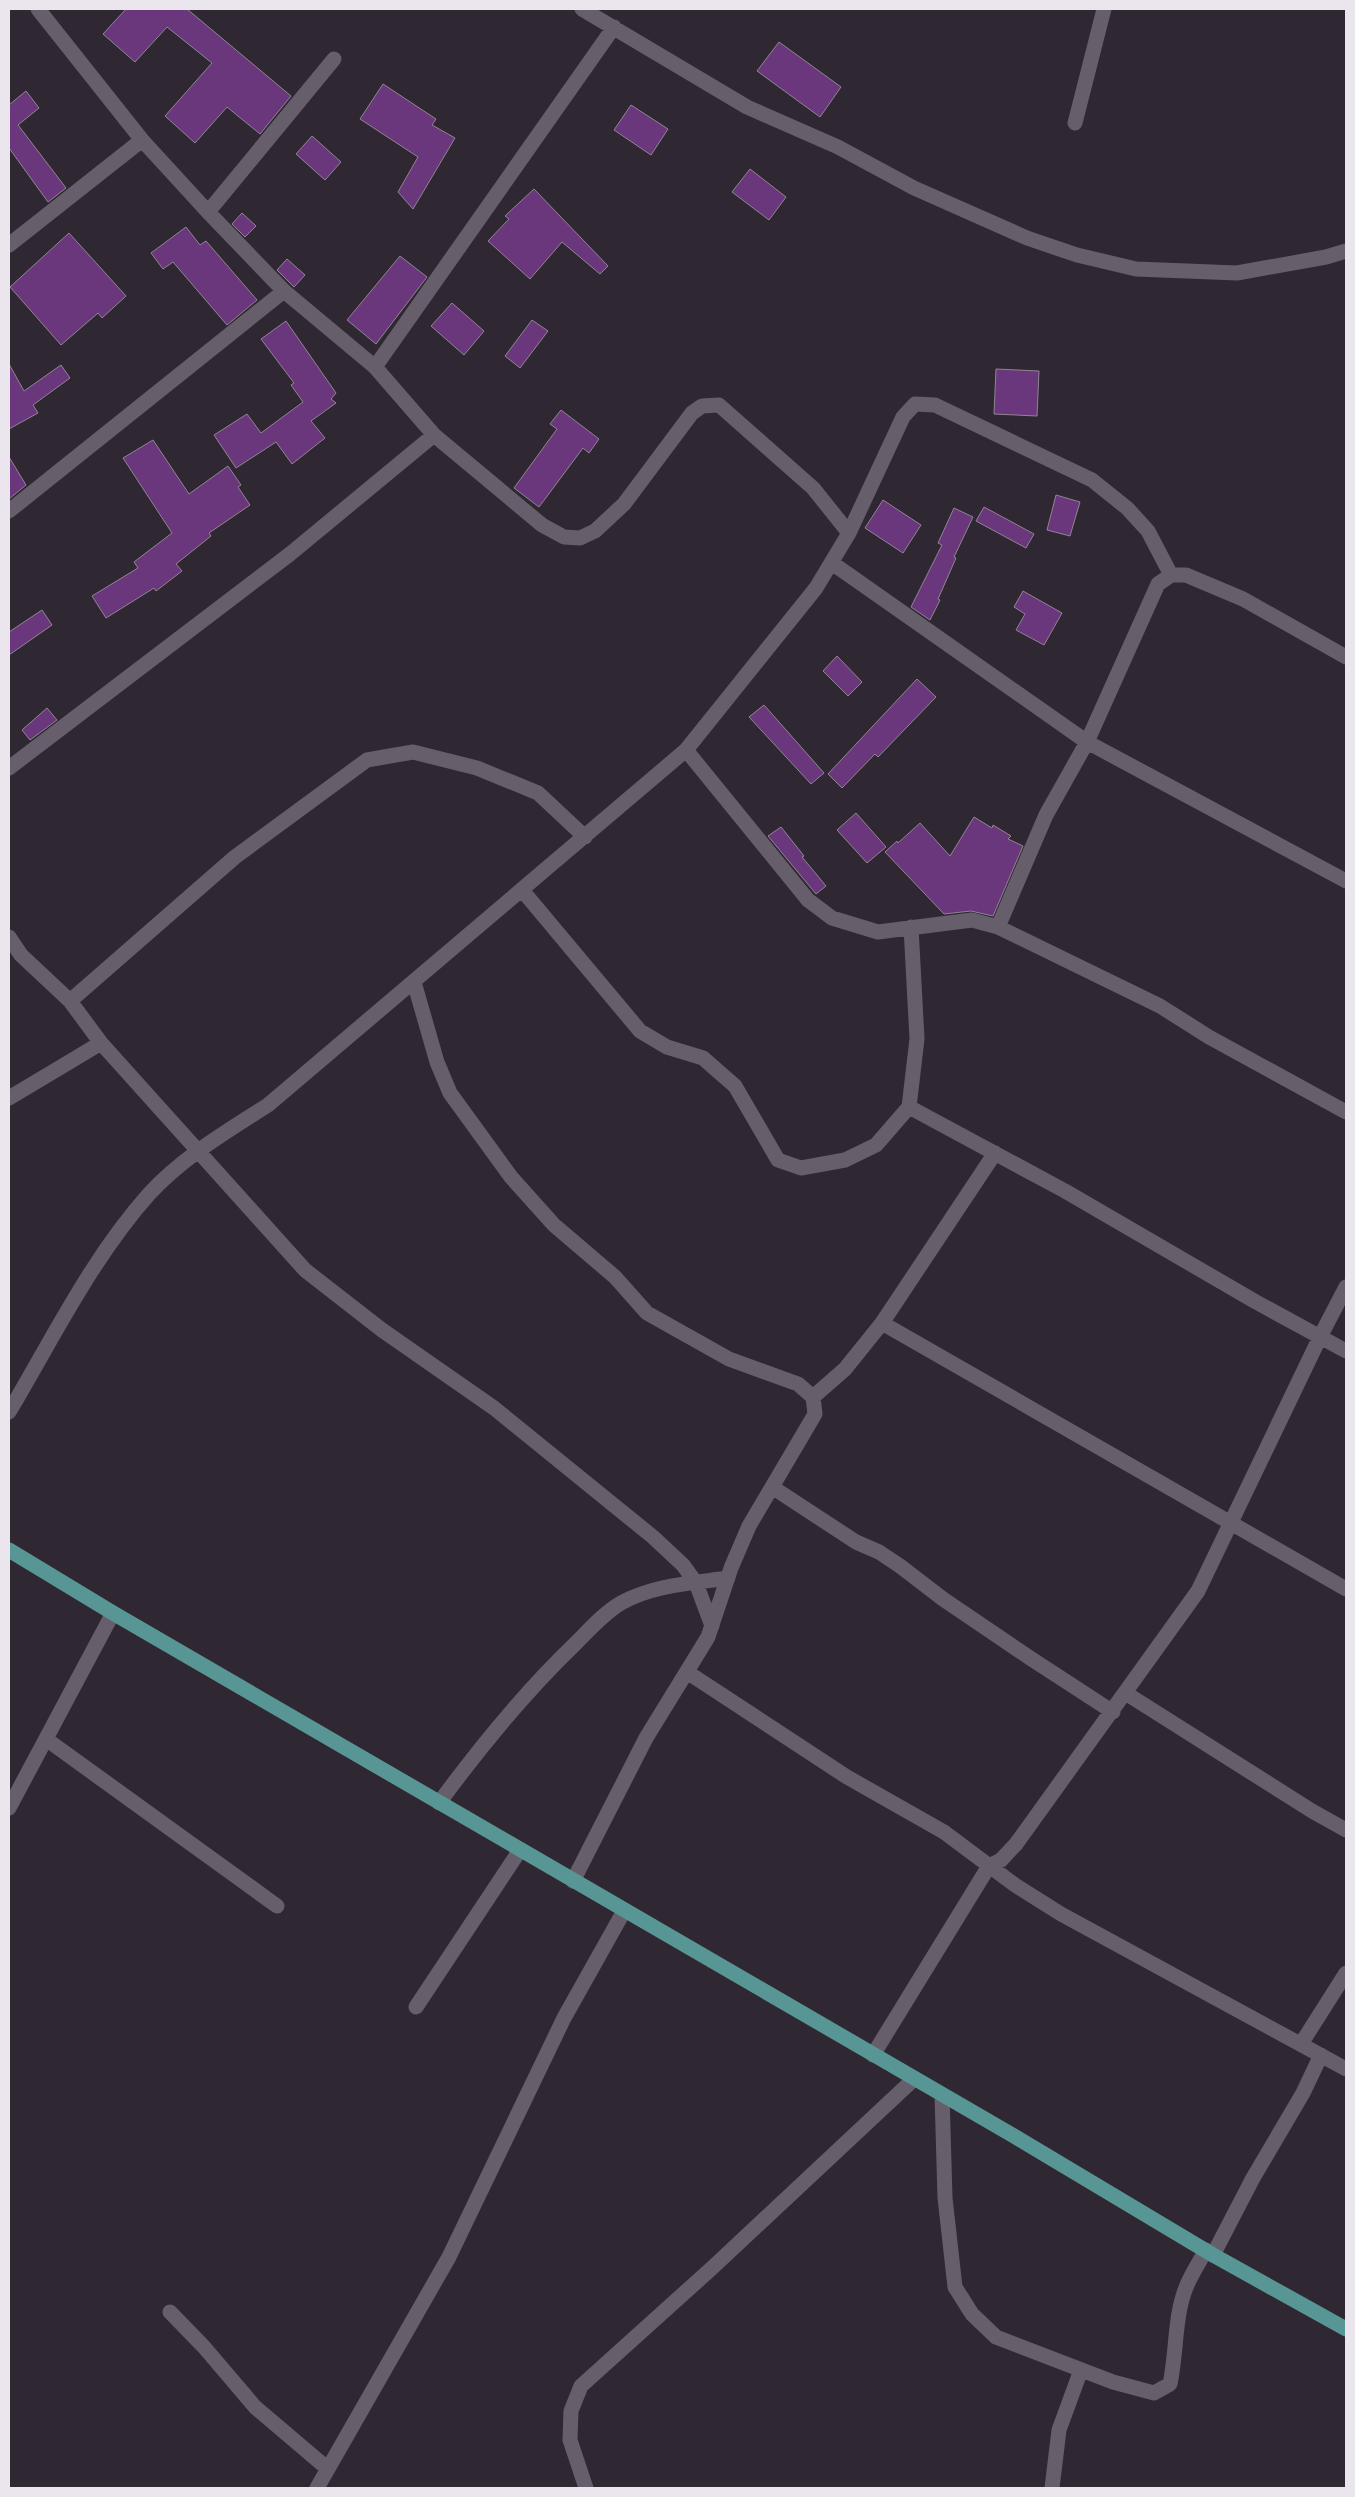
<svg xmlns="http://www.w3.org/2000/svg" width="1355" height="2497" font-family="'Nunito Sans',sans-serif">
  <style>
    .building { fill: #6a367c; stroke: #908693 }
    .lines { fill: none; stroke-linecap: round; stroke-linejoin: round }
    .minor { stroke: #675e6b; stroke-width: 15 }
    .major { stroke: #579695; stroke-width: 15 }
  </style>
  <rect width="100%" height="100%" fill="#2f2732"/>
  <path class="building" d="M126,9h61l104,87 -31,38 -33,-27 -32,36 -30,-27 47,-53 -45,-36 -32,35 -32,-28z
    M779,42l62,45 -21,30 -63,-46z
    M383,84l53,35 -4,6 23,13 -42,71 -15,-17 20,-35 -58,-38z
    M26,91l13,17 -21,17 48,63 -18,14 -39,-54v-43z
    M631,105l37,24 -17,26 -37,-25z
    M312,136l29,26 -16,18 -29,-26z
    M750,169l36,28 -17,23 -37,-28z
    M534,189l74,77 -8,8 -38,-32 -32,37 -42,-38 21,-22 -4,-3z
    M242,213l14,13 -11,11 -13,-13z
    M186,227l14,18 6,-4 51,59 -30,25 -54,-63 -10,7 -12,-16z
    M69,233l57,63 -24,22 -4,-5 -37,32 -51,-58z
    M400,256l27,21 -51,67 -29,-24z
    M287,259l18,16 -11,12 -17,-17z
    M452,303l32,28 -20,24 -33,-29z
    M532,320l16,11 -28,37 -15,-12z
    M286,321l50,72 -5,6 5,4 -25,18 14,17 -33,26 -16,-22 -40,26 -22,-33 33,-21 14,19 42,-31 -12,-17 3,-2 -33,-44z
    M9,364l15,27 37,-26 9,13 -37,27 5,8 -29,16z
    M996,369l43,2 -2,45 -43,-2z
    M561,410l38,29 -10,14 -6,-5 -44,59 -25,-19 43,-59 -7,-5z
    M153,440l36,54 39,-28 13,19 -3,2 12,18 -41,28 2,3 -35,28 6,7 -26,20 -2,-3 -48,30 -14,-22 46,-28 -4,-6 38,-29 -49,-75z
    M9,457l17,28 -17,14z
    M1056,495l24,7 -10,34 -23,-6z
    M883,500l38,25 -18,28 -38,-25z
    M984,507l50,27 -8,14 -50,-27z
    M954,508l19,9 -19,40 2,1 -18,41 2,1 -10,20 -19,-13 31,-62 -4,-2z
    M1023,591l39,22 -18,32 -28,-15 9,-16 -11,-7z
    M42,610l10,15 -43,30v-23z
    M837,656l25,26 -14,14 -25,-25z
    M917,679l19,18 -58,60 -3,-3 -33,34 -14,-14z
    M764,705l60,68 -13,11 -62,-67z
    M47,708l10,12 -27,20 -8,-10z
    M856,813l30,34 -19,16 -30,-33z
    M974,817l18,11 1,-3 18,11 -3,3 15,7 -30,70 -22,-5 -27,3 -59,-62 12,-11 1,2 22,-20 30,33z
    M781,827l23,29 -2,1 24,29 -10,8 -48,-58z"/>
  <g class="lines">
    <path class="minor" d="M582,9l165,98 91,40 76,41 113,50 50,17 59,14 101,4 89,-16 20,-6
      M1075,123l29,-114
      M208,212l126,-153
      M9,245l133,-105
      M375,367l239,-340
      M9,511l275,-220
      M849,533l54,-116 12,-13 20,1 157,75 35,28 21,23 23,44
      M832,563l255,179 259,139
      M686,750l122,150 24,18 46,14 94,-12 26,7 162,79 49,31 137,75
      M9,768l281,-214 144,-119
      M522,890l118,141 27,16 36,11 32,28 43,74 23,8 44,-8 31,-15 33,-38 8,-68 -6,-112
      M998,927l48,-112 41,-73 71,-158 13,-9h15l57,24 103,58
      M9,937l12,18 49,46 31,42 204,227 77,60 112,78 159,129 30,28 13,18 16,43
      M414,982l23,80 13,31 61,84 43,48 61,52 32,36 82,46 69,25 15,13 2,17 -66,112 -18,42 -23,69 -62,101 -73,143
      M70,1001l165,-144 132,-97 46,-8 64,16 61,25 47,44
      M9,1098l92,-55
      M909,1107l156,84 191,111 90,49
      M882,1323l464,266
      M813,1397l32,-28 37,-46 113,-170
      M9,1412c44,-74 83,-154 140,-218 34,-37 77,-62 119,-89l418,-355 130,-162 33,-55 -36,-45 -94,-83 -17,1 -10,7 -68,91 -29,27 -15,7 -16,-1 -22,-12 -108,-90 -59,-68 -91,-76 -76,-79 -66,-72 -104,-131
      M772,1487l84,55 23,10 21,14 43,33 87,59 83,54
      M687,1672l160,105 97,55 71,53 46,29 285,155
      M1127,1694l185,117 34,19
      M46,1739l231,167
      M439,1803c41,-56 86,-111 136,-159 14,-14 29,-31 46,-41 32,-18 71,-20 107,-25
      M9,1808l104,-195
      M416,2007l104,-157
      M1301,2044l45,-71
      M873,2055l116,-189 12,-6 15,-16 182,-253 123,-256 25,-48
      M942,2095l3,103 10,89 17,27 24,23 117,45 41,11 16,-9c7,-32 4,-69 17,-99 5,-12 13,-24 19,-35
      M1213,2255l40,-77 50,-85 18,-38
      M170,2312l34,35 51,60 73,62
      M317,2488l132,-231 115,-239 60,-107
      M586,2488l-16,-48 1,-29 10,-25 131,-118 202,-189
      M1052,2488l7,-58 22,-60"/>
    <path class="major" d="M9,1550l104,63 901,523 199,119 133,74"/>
  </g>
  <rect width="1355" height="2497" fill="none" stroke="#ebe5ed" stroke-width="20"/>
</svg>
